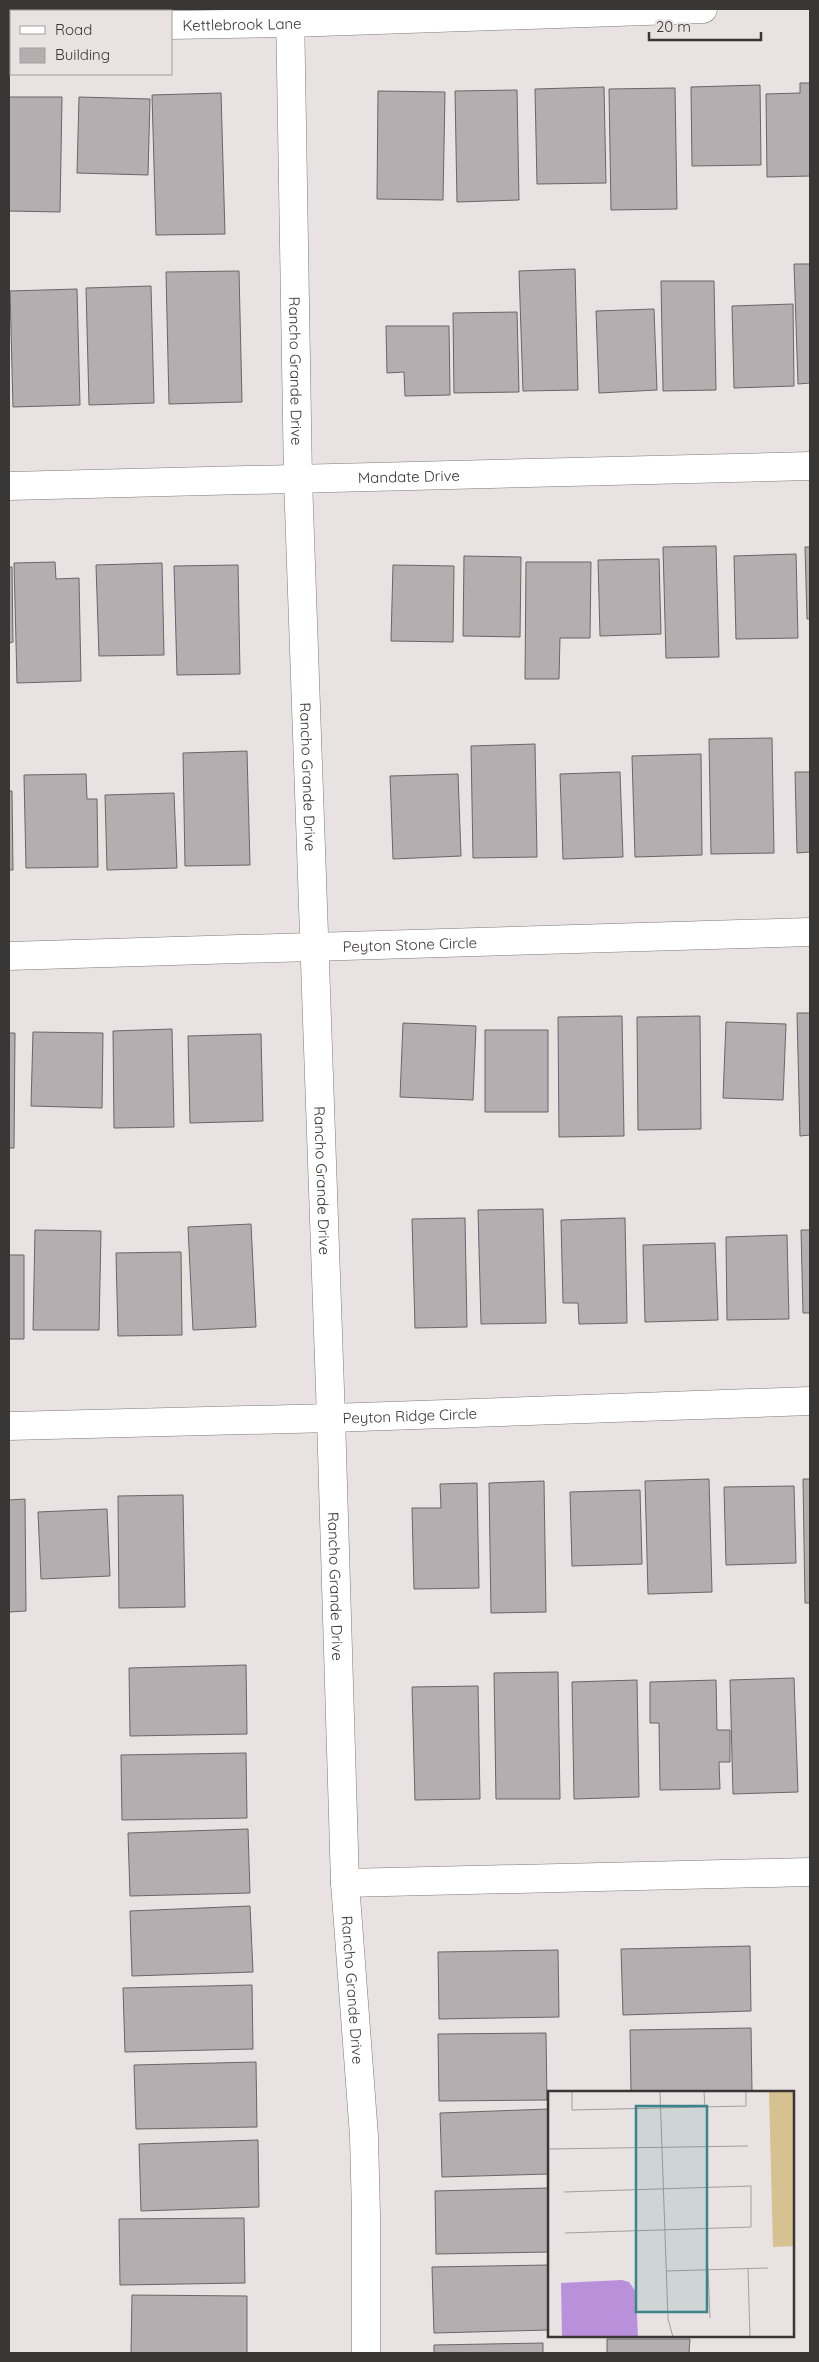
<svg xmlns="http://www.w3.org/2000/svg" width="819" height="2362" font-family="Quicksand,sans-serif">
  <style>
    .building { fill: #b4aeb1; stroke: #6a6568 }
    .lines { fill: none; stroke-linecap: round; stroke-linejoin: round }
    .street-casing { stroke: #7f7979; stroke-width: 29 }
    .street { stroke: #fff; stroke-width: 28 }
    .labels { text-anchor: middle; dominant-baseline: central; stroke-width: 4.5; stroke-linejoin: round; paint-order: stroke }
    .street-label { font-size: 15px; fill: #393636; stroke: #e9e2e2 }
    .inset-road { fill: none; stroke: #a39d9d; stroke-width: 1 }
    .view { fill: #3c838b; fill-opacity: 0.15; stroke: #3c838b; stroke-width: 2.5 }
    .inset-edge { fill: none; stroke: #393636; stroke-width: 2.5 }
  </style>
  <rect width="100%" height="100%" fill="#e9e2e2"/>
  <path class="building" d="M800,83h10v93l-43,1 -1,-83 34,-1z
    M760,85l1,80 -69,1 -1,-79z
    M604,87l2,96 -69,1 -2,-95z
    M675,88l2,121 -66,1 -2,-121z
    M517,90l2,110 -62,2 -2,-111z
    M378,91l67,1 -2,108 -66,-1z
    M221,93l4,141 -69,1 -4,-140z
    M9,97h53l-2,115 -51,-1z
    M79,97l71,2 -2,76 -71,-2z
    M794,264h16v119l-12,1z
    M575,269l3,121 -55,1 -4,-120z
    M239,271l3,131 -73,2 -3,-132z
    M661,281h53l2,109 -53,1z
    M151,286l3,117 -65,2 -3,-117z
    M77,289l3,116 -67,2 -3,-116z
    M793,304l1,82 -60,2 -2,-82z
    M654,309l3,81 -58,3 -3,-82z
    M517,312l2,80 -65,1 -1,-80z
    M386,326h63l1,69 -45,1 -1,-24 -17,1z
    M716,546l3,111 -53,1 -3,-111z
    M805,547h5v72h-3z
    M796,554l2,84 -62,1 -2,-83z
    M464,556l57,1 -1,80 -57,-1z
    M659,559l2,75 -61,2 -2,-76z
    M55,562l1,17 23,-1 2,103 -64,2 -3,-120z
    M526,562h65l-1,76h-30l-1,41h-34z
    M162,563l2,92 -65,1 -3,-91z
    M238,565l2,109 -63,1 -3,-109z
    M393,565l61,1 -1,76 -62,-1z
    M9,567h3l1,75 -4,1z
    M772,738l2,115 -63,1 -2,-115z
    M535,744l2,113 -64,1 -2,-112z
    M247,751l3,114 -65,1 -2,-113z
    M701,754l1,101 -67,2 -3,-101z
    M620,772l3,85 -60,2 -3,-85z
    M795,772h15v80l-13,1z
    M86,774l1,25h10l1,68 -72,1 -2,-93z
    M458,774l3,82 -68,3 -3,-83z
    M9,791h3l1,79h-4z
    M174,793l3,75 -70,2 -2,-75z
    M797,1013h13v122l-10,1z
    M622,1016l2,120 -65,1 -1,-120z
    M700,1016l1,113 -63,1 -1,-113z
    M726,1022l60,2 -3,76 -60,-2z
    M403,1023l73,3 -3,74 -73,-3z
    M172,1029l2,98 -60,1 -1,-97z
    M485,1030h63v82h-63z
    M33,1032l70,1 -1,75 -71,-2z
    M9,1033h6l-1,115h-5z
    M261,1034l2,87 -73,2 -2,-87z
    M543,1209l3,114 -65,1 -3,-114z
    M465,1218l2,109 -52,1 -3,-109z
    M625,1218l2,105 -48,1 -1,-21h-15l-2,-83z
    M251,1224l5,103 -63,3 -5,-103z
    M35,1230l66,1 -2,99h-66z
    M801,1230h9v83h-7z
    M787,1235l2,84 -62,1 -1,-83z
    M715,1243l3,77 -73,2 -2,-77z
    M181,1252l1,83 -64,1 -2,-83z
    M9,1255h15v84h-15z
    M709,1479l3,113 -64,2 -3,-113z
    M803,1479h7v124h-5z
    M544,1481l2,131 -55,1 -2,-130z
    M477,1483l2,105 -65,1 -2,-81h29l-1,-24z
    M794,1486l2,77 -70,2 -2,-78z
    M640,1490l2,74 -70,2 -2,-74z
    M183,1495l2,112 -66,1 -1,-112z
    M25,1499l1,112 -17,1v-112z
    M107,1509l3,67 -69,3 -3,-67z
    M246,1665l1,69 -117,2 -1,-68z
    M558,1672l2,127h-64l-2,-126z
    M794,1678l4,114 -65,2 -3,-114z
    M637,1680l2,117 -65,2 -2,-117z
    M716,1680l1,50h13v32h-11l1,27 -60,1 -1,-67h-9v-41z
    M478,1686l2,113 -65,1 -3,-113z
    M246,1753l1,65 -125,2 -1,-65z
    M248,1829l2,64 -120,3 -2,-63z
    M250,1906l3,66 -121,4 -2,-65z
    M750,1946l1,65 -128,4 -2,-66z
    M558,1950l1,67 -120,2 -1,-67z
    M252,1985l1,64 -128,3 -2,-64z
    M751,2028l1,64h-121l-1,-62z
    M546,2033l1,67 -108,1 -1,-67z
    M256,2062l1,65 -121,2 -2,-64z
    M549,2109v65l-107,3 -2,-64z
    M258,2140l1,67 -118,4 -2,-67z
    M548,2188l1,64 -113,2 -1,-63z
    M244,2218l1,65 -125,2 -1,-66z
    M549,2265v65l-115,3 -2,-66z
    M132,2295l115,1v57h-116z
    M607,2339h83l-1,14h-82z
    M543,2343v10h-109v-8z"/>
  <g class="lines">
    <g class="street-casing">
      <g id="street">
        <path id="s1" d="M290,9l8,470 33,939 14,465 19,253 2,79v138"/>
        <path id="s2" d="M171,25l120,-2 412,-14"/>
        <path d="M9,27h2"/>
        <path id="s3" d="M9,486l801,-20"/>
        <path id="s4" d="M9,956l801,-24"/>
        <path id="s5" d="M9,1426l322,-8 479,-17"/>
        <path d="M345,1883l465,-11"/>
      </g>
    </g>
    <use href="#street" class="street"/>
  </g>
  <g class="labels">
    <g class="street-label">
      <text stroke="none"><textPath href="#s2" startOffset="71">Kettlebrook Lane</textPath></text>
      <text stroke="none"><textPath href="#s1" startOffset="362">Rancho Grande Drive</textPath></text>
      <text stroke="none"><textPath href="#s3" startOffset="400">Mandate Drive</textPath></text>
      <text stroke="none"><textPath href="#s1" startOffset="768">Rancho Grande Drive</textPath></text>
      <text stroke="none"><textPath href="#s4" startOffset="401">Peyton Stone Circle</textPath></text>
      <text stroke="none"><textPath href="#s1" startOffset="1172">Rancho Grande Drive</textPath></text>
      <text stroke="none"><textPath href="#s5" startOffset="401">Peyton Ridge Circle</textPath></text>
      <text stroke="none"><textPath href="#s1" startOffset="1578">Rancho Grande Drive</textPath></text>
      <text stroke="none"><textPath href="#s1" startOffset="1982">Rancho Grande Drive</textPath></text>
    </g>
  </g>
  <g transform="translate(548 2091)">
    <rect width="246" height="246" fill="#e9e2e2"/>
    <path d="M221,1h25v154l-21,1z" fill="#d6c191"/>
    <path d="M74,189l7,2 7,10 2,45h-76l-1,-54z" fill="#b891da"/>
    <path class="inset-road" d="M24,1v18l174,-4v-14M112,1l8,227 5,18M156,1l1,15M0,58l200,-3M16,101l187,-6v41l-186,6M200,178l2,68M160,179l2,48M118,180l102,-3"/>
    <path class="view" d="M88,15h71v206h-71z"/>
    <rect width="246" height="246" class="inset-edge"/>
  </g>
  <rect width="819" height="2362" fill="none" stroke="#393636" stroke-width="20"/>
  <rect x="10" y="10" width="162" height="65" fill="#e9e2e2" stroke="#a39d9d"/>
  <rect x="20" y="26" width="25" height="8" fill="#ffffff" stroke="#a39d9d"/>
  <text x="55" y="35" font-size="15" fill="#393636">Road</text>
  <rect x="20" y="48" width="25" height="15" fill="#b4aeb1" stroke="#a39d9d"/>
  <text x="55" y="60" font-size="15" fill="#393636">Building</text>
  <path d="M649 32v8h112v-8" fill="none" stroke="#393636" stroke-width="2.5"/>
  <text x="656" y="32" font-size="15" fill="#393636" stroke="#e9e2e2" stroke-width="4" paint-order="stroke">20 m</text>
</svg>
